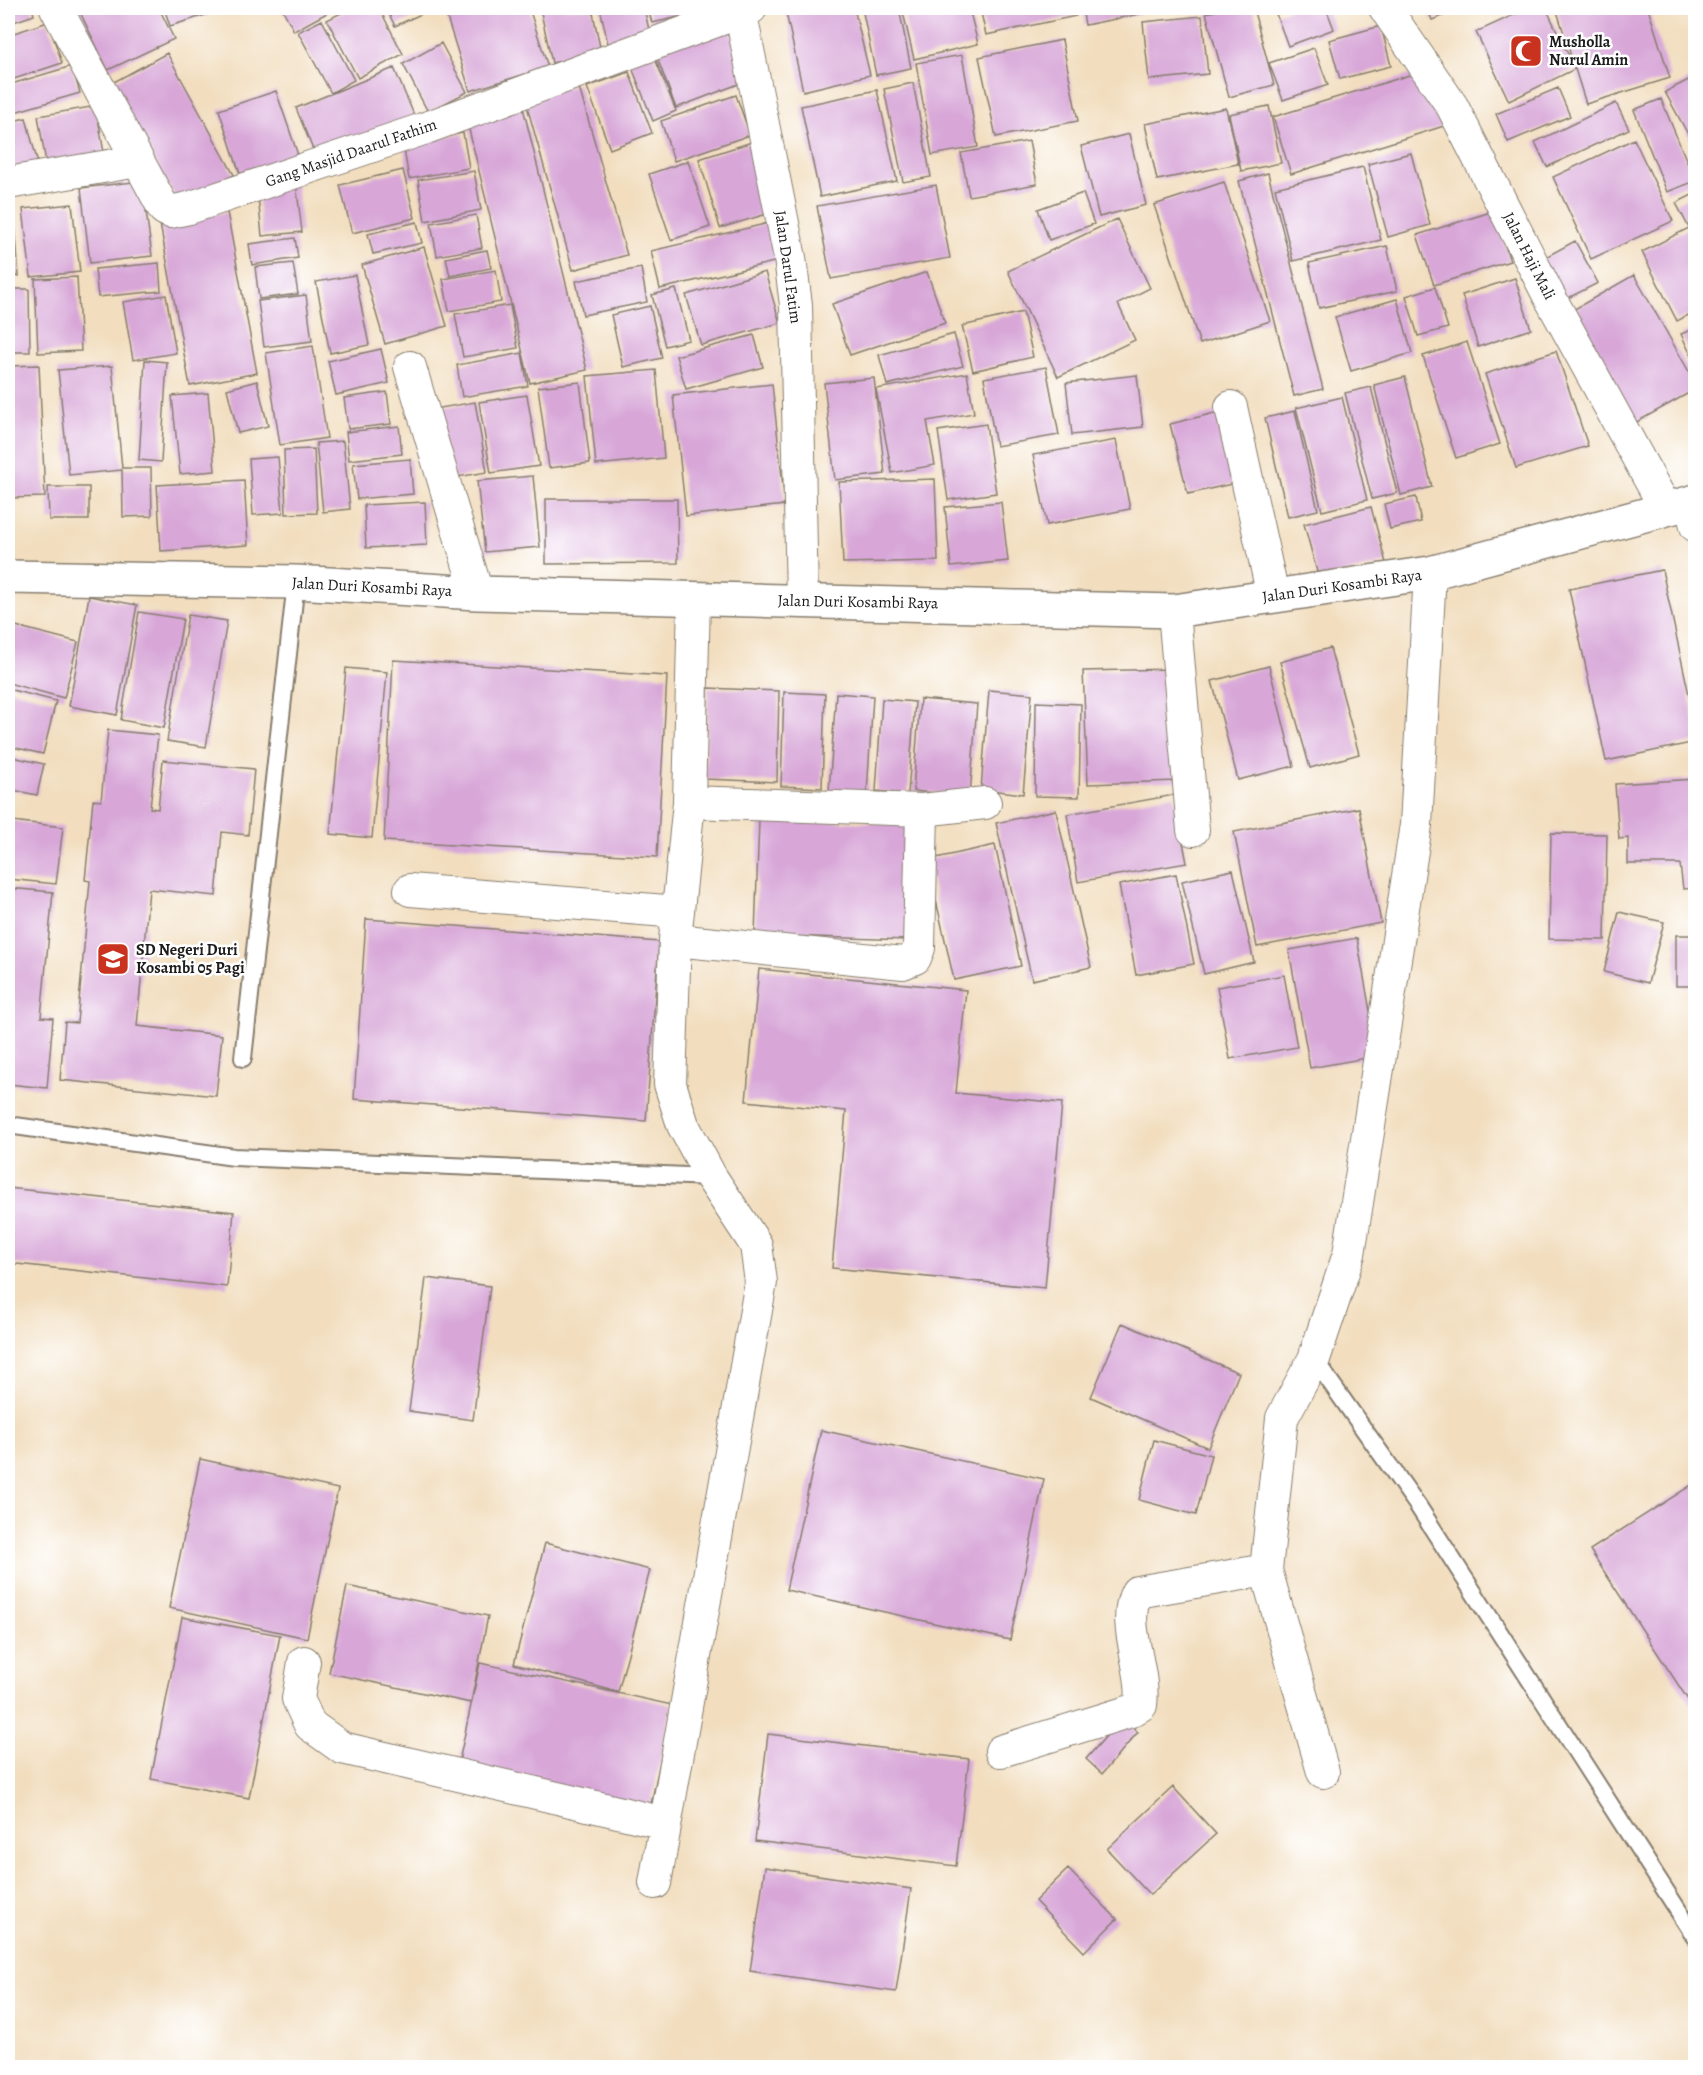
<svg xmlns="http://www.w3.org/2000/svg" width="1703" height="2075" font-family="Alegreya,serif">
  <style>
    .building { fill: #d8a7d8 }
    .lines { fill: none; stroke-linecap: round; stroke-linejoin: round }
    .lane-casing { stroke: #877d6e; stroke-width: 20 }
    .street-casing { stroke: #877d6e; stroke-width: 34 }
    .secondary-casing { stroke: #877d6e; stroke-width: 36 }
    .lane { stroke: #fff; stroke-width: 16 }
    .street { stroke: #fff; stroke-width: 32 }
    .secondary { stroke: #fff; stroke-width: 33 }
    .labels { text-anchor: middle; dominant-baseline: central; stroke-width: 5; stroke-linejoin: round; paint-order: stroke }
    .poi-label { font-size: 16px; font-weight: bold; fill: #1c1c1c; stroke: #fff; text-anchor: start }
    .street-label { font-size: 16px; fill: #1c1c1c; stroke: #fff }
  </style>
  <rect width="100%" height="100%" fill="#fff"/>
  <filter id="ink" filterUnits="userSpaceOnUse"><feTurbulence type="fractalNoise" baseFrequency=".0167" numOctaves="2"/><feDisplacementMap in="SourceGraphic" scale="12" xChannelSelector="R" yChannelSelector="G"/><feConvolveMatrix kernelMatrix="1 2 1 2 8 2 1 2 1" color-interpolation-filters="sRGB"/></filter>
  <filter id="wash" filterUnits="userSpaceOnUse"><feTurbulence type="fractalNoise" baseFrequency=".008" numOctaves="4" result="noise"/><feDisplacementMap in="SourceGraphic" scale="24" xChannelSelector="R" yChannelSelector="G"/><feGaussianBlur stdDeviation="1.35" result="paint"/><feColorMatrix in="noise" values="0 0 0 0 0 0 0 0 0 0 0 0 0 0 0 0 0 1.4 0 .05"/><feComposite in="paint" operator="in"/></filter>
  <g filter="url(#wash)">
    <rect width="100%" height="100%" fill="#f2debf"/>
    <g id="blocks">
      <path class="building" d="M8,8h24l2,7 -26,9z
        M78,8h81l15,31 -66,31z
        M164,8h49l2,4 -45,14z
        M282,8h54l-42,23z
        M351,8h28l24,46 -45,24 -31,-58z
        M386,8h48l-39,18z
        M444,8h85l19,59 -78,24z
        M540,8h52l9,44 -49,11z
        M600,8h44l6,26 -42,10z
        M648,8h34l1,8 -31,7z
        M785,8h69l16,67 -67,16z
        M862,8h37l12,60 -35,7z
        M902,8h67l9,36 -64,15z
        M980,8h94l2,8 -90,19z
        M1082,8h56l2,6 -55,11z
        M1145,8h29v1l-28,3z
        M1227,8h26l21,77 -45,12 -23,-84z
        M1294,8h32l8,21 -46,17 -12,-32z
        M1427,8h36l-31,12z
        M1529,8h17l29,61 -66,32 -33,-69z
        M1556,8h92l22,70 -84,26z
        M1202,16l6,58 -59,6 -6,-58z
        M322,20l32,60 -23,13 -33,-61z
        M48,22l14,41 -54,18v-46z
        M728,25l21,55 -73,28 -21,-56z
        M1381,26l10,40 -51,13 -11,-39z
        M1062,40l16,81 -82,16 -17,-80z
        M441,43l26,49 -39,20 -25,-48z
        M1314,48l14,37 -45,15 -14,-37z
        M652,51l24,60 -23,10 -24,-61z
        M167,53l67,122 -55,29 -67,-121z
        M962,55l16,92 -46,8 -16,-92z
        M72,66l8,27 -72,21v-29z
        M394,68l21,49 -99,40 -20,-49z
        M1426,70l18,56 -153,48 -18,-57z
        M629,72l23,61 -42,16 -23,-62z
        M1696,76v73l-31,-57z
        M913,83l18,94 -28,5 -19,-93z
        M578,84l49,171 -54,15 -48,-171z
        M1558,88l12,28 -62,26 -12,-28z
        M877,90l20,91 -77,16 -19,-91z
        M276,91l22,64 -58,19 -21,-64z
        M736,95l14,40 -76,26 -13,-40z
        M1661,99l34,82 -28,11 -33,-82z
        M522,103l65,267 -57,13 -64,-266z
        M1616,103l13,26 -82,38 -12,-25z
        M96,106l9,53 -58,10 -9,-53z
        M1269,106l12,57 -40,8 -12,-57z
        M1226,108l12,56 -81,16 -12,-56z
        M26,118l14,54 -32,8v-58z
        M463,133l6,35 -60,11 -6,-35z
        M1129,134l17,71 -47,12 -18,-71z
        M1634,139l39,82 -82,38 -38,-82z
        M755,141l22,70 -57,17 -21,-69z
        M1029,141l8,43 -68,12 -8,-43z
        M1411,153l19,72 -42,12 -20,-73z
        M688,161l22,66 -39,13 -22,-66z
        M1363,167l18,73 -88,21 -18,-73z
        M403,170l12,48 -63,15 -12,-48z
        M474,171l7,39 -56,11 -7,-41z
        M1268,173l55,216 -29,7 -55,-215z
        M142,181l10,75 -62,7 -9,-75z
        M296,182l6,50 -40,4 -5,-50z
        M1224,182l46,139 -70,23 -46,-139z
        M936,185l14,73 -119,21 -14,-73z
        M1083,193l11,31 -45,16 -11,-31z
        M1696,193v118l-19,10 -35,-69 47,-24 -13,-25z
        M72,204l8,68 -49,5 -8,-68z
        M8,211h6l5,65 -11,1z
        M1494,211l16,50 -76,24 -17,-50z
        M227,212l30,161 -67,13 -30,-162z
        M476,215l6,33 -45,8 -6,-33z
        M1117,219l33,69 -32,16 17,36 -77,37 -50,-106z
        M417,222l5,21 -49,11 -5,-20z
        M773,222l9,38 -122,29 -9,-38z
        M295,238l3,20 -46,7 -3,-21z
        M1575,241l23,42 -34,17 -22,-41z
        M1387,246l10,45 -78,17 -10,-45z
        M424,247l23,79 -62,18 -23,-79z
        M487,250l4,18 -41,8 -4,-18z
        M159,263l2,28 -63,6 -3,-28z
        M293,263l5,31 -39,5 -4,-32z
        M641,268l6,34 -64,13 -7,-34z
        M496,270l5,32 -52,9 -6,-32z
        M765,272l15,51 -79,22 -15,-50z
        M927,272l18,51 -95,32 -18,-51z
        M355,275l14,70 -39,8 -14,-71z
        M1634,275l62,109v5l-61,34 -64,-112z
        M77,277l4,74 -43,2 -3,-74z
        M1515,278l16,51 -53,18 -16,-52z
        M1435,287l13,41 -30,8 -12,-40z
        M8,289h21l1,63h-22z
        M676,289l13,51 -24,6 -13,-51z
        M166,295l10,58 -43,7 -10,-58z
        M306,295l6,46 -48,6 -6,-46z
        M1397,299l15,54 -61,18 -16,-54z
        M510,305l8,43 -55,9 -8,-43z
        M650,306l12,52 -39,9 -12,-52z
        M1023,312l10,45 -60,14 -11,-45z
        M1696,328v38l-15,-32z
        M954,334l9,32 -76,19 -8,-30z
        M754,335l9,32 -77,22 -10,-33z
        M1467,342l33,102 -44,14 -33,-102z
        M313,346l14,92 -47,7 -14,-92z
        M381,349l8,34 -53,12 -8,-34z
        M1556,351l32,95 -72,22 -31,-94z
        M522,353l6,33 -66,11 -5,-32z
        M145,360l22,2 -6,100 -22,-2z
        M39,365l6,132 -37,1v-132z
        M112,366l10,102h29l1,48 -29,1 -1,-47 -53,5 -11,-105z
        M1046,367l13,68 -63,11 -12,-68z
        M656,370l8,88 -68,7 -9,-89z
        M967,373l7,40 -47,8 8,44 -43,8 -16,-84z
        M1137,375l6,52 -71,8 -6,-52z
        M1405,377l27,110 -31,8 -27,-110z
        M874,378l11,96 -50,6 -11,-97z
        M257,381l11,45 -30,7 -11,-44z
        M580,382l10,81 -41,5 -11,-81z
        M772,384l13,121 -99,11 -13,-121z
        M1371,387l26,106 -25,6 -27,-106z
        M387,392l4,32 -43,5 -4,-31z
        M208,393l7,78 -35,3 -8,-78z
        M527,395l12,71 -48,7 -12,-71z
        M1342,397l25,103 -45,11 -26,-103z
        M475,402l12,70 -41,7 -12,-70z
        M1295,411l23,99 -30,7 -23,-99z
        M1219,412l17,71 -48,11 -18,-70z
        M986,424l10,69 -48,7 -10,-69z
        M399,426l3,28 -53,6 -3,-28z
        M1116,440l14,69 -83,16 -14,-70z
        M343,441l7,68 -27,3 -7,-69z
        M314,449l3,64 -31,1 -2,-64z
        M278,457l5,56 -30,2 -4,-56z
        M410,459l3,35 -56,5 -4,-35z
        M533,476l7,71 -55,5 -8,-71z
        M935,479l3,82 -95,2 -4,-81z
        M244,480l4,65 -87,6 -4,-66z
        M48,487h41v33h-40z
        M1416,497l5,25 -31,7 -6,-25z
        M546,499h131l1,64 -132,1z
        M425,502l2,43 -61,3 -2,-43z
        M1001,502l7,59 -57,6 -6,-60z
        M1371,507l15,56 -67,16 -15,-55z
        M1662,570l34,157v15l-90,19 -37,-172z
        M89,596l48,9 -20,110 -48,-9z
        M139,612l44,7 -19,109 -43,-8z
        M188,615l39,6 -21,126 -39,-6z
        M8,624l70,18 -14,56 -56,-15z
        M1330,648l29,106 -49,14 -30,-106z
        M393,660l274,16 -10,181 -273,-16z
        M1269,666l25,100 -56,14 -26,-99z
        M346,668l41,4 -15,166 -42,-4z
        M1174,669l4,112 -90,3 -5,-113z
        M708,688l71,3 -2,91 -72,-3z
        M8,689l48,12 -13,53 -35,-8z
        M989,690l43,4 -9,100 -42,-5z
        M784,692l41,2 -3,94 -41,-2z
        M836,693l37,3 -6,98 -38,-3z
        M882,699l33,3 -7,92 -32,-3z
        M920,699l57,5 -7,92 -57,-5z
        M1036,702l45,2 -2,93 -44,-1z
        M108,730l50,5 -8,73 8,1 5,-49 91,9 -6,66 -26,-3 -6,64 -67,-7 -12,137 85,9 -6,61 -156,-16 5,-58 12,1 13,-142 -5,-1 8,-80 8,1z
        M8,756l36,8 -7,31 -29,-6z
        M1696,779v109l-13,1 -3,-25h-52v-26l-9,1 -4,-55z
        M1174,795l13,68 -109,19 -11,-68z
        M1359,808l22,115 -124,24 -23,-115z
        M1056,810l35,157 -59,13 -36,-157z
        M759,819l152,5 -3,116 -153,-5z
        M12,821l51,6 -7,57 -48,-5z
        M1551,833l56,1 -2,106 -56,-1z
        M995,845l26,121 -67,14 -27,-120z
        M1233,870l21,92 -50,12 -22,-93z
        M1176,874l18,90 -58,11 -17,-90z
        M8,888l45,4 -12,125 12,1 -6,70 -39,-4z
        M1619,912l45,10 -16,61 -44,-11z
        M366,919l293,23 -13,179 -292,-22z
        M1676,935h20v51h-20z
        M1357,938l21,118 -68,12 -21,-118z
        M759,969l207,21 -10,103 106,10 -17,185 -213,-20 14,-157 -100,-10z
        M1284,975l13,72 -67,12 -13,-72z
        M8,1188l226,24 -7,75 -219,-24z
        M426,1278l64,8 -17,134 -64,-9z
        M1122,1323l117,50 -31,75 -117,-51z
        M821,1430l223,49 -34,161 -224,-50z
        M1154,1440l57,15 -15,60 -57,-15z
        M200,1459l138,30 -31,149 -138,-30z
        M1696,1482v230l-106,-162z
        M545,1543l105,27 -32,122 -104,-28z
        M347,1586l141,30 -17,87 -142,-30z
        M182,1617l98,18 -31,163 -98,-19z
        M480,1663l192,42 -22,104 -192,-43z
        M1122,1718l16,14 -36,42 -16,-15z
        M768,1734l201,25 -13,107 -201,-25z
        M1173,1787l43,47 -66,61 -43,-46z
        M765,1867l146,22 -15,103 -146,-21z
        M1068,1869l49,50 -33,33 -49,-51z"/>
    </g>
  </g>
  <g filter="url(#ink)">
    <use href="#blocks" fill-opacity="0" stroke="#877d6e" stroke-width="1.5"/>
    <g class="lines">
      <g class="lane-casing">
        <path id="lane" d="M243,1058l53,-476
          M8,1125l226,32 477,20
          M1314,1359l104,147 278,432"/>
      </g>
      <g class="street-casing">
        <path id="street" d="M56,8l108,201 6,3 19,-4 234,-79 328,-121
          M1385,8l67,98 96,188 118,215
          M740,10l50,248 6,47 6,295
          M8,183l130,-22
          M410,367l67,226
          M1231,407l42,189
          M1691,503l5,23
          M1174,611l19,219
          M689,802l233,8
          M410,890l268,22
          M675,940l228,23 12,-5 4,-10 3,-138 63,-7
          M304,1662l-6,37 12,26 32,23 323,75
          M1001,1751l130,-40 10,-6c5,-36 -21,-82 -4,-113l129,-22
          M1323,1772l-57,-202 16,-152 32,-59 35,-105 67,-429 14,-252
          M655,1883l106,-601 -5,-37 -45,-68 -28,-52 -13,-41 5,-144 14,-138 5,-203"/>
      </g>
      <g class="secondary-casing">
        <path id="secondary" d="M8,577l288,5 181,11 697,18 256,-38 266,-72"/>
      </g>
      <use href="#lane" class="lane"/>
      <use href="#street" class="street"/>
      <use href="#secondary" class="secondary"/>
    </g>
  </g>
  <defs>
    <g id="mosque-square" transform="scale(1.725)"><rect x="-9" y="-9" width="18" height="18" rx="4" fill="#c8321e" stroke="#fff"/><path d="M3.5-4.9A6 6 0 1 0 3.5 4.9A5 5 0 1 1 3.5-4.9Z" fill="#fff"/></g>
    <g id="school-square" transform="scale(1.725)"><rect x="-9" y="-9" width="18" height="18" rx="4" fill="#c8321e" stroke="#fff"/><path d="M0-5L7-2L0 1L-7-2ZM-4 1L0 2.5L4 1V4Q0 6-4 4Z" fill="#fff"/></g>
  </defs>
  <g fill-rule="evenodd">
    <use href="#mosque-square" x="1526" y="51"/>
    <use href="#school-square" x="113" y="959"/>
  </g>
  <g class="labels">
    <g class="poi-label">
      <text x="1549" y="42">Musholla<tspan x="1549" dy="18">Nurul Amin</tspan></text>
      <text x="136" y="950">SD Negeri Duri<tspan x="136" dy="18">Kosambi 05 Pagi</tspan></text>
    </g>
    <g class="street-label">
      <text transform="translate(351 153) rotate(-19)">Gang Masjid Daarul Fathim</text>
      <text transform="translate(1529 256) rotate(63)">Jalan Haji Mali</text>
      <text transform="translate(788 267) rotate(82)">Jalan Darul Fatim</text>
      <text transform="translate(1342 586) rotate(-8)">Jalan Duri Kosambi Raya</text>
      <text transform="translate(372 587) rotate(3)">Jalan Duri Kosambi Raya</text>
      <text transform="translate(858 602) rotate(1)">Jalan Duri Kosambi Raya</text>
    </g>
  </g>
  <rect width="1703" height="2075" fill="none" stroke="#fff" stroke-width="30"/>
</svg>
